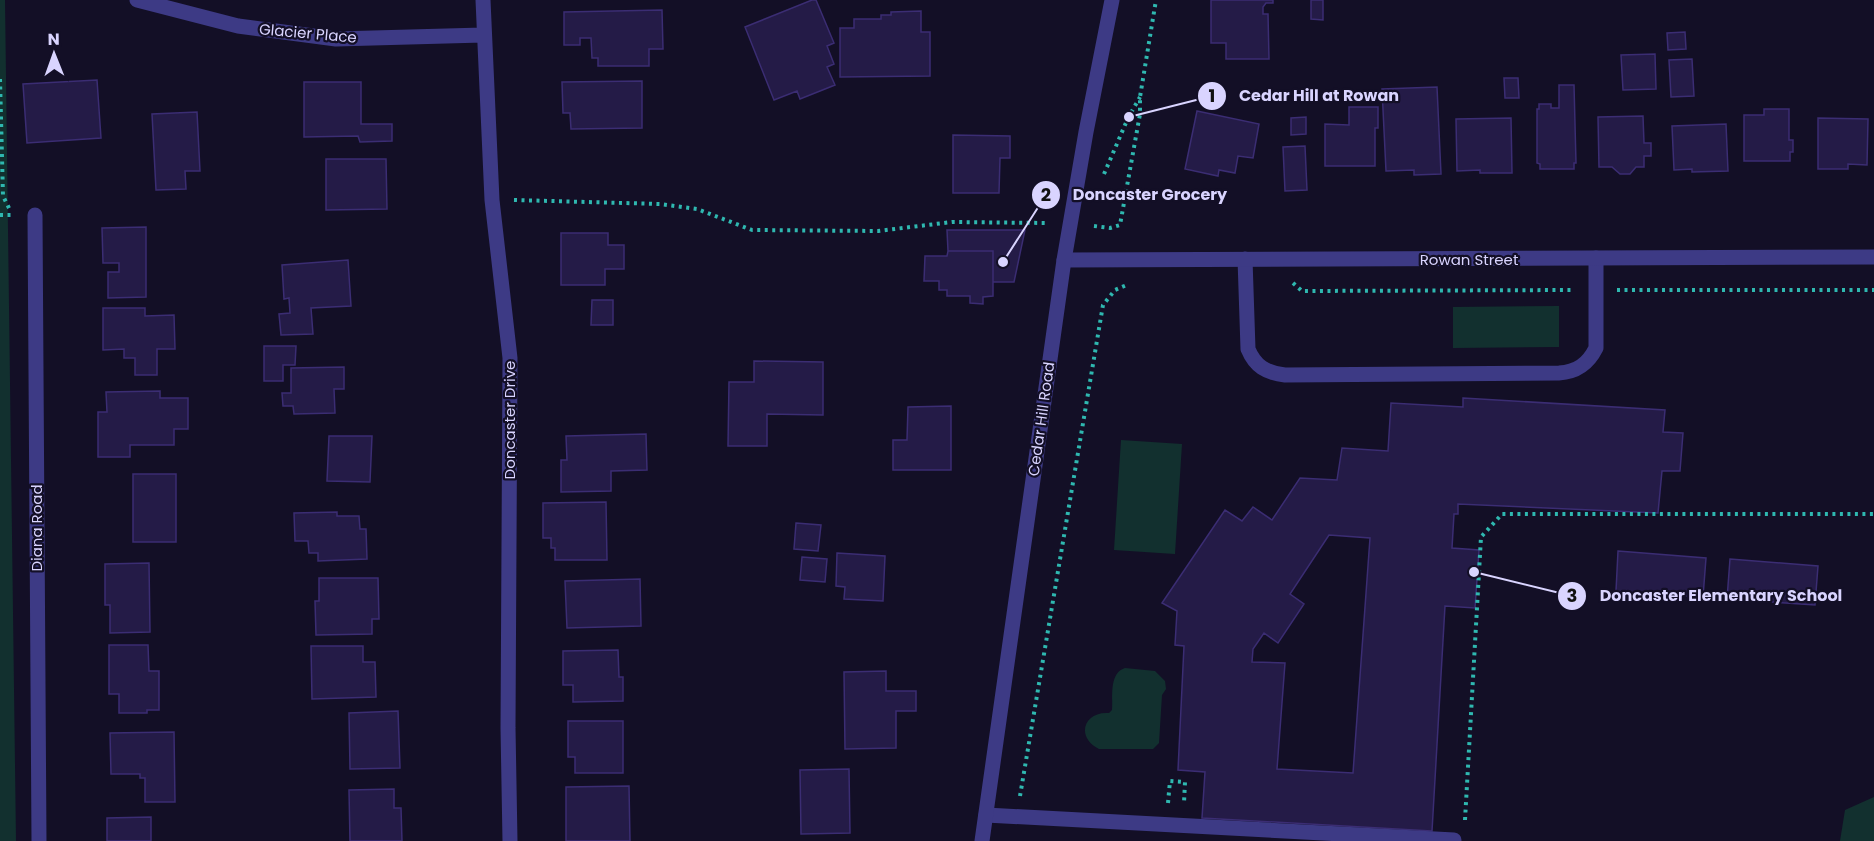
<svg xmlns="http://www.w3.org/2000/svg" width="1874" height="841" font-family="Poppins,sans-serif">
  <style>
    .green { fill: #12302f }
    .building { fill: #241b47; stroke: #3b2d73; stroke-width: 1.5; fill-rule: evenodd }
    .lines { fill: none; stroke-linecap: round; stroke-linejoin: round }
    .path { stroke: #2fb8b0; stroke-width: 4; stroke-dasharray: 3 4.5; stroke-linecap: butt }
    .service { stroke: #3d3a85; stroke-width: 15 }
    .minor { stroke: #3d3a85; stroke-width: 15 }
    .tertiary { stroke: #3d3a85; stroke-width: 15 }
    .labels { text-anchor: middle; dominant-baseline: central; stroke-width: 4.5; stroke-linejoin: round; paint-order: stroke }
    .street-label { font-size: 15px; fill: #d9d4ff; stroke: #130f26 }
    .leader { fill: none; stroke: #d9d4ff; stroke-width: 2 }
    .callout-dot { fill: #d9d4ff; stroke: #130f26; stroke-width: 2 }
    .mark-label { font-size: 18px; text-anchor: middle; font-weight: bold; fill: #111 }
    .callout-label { font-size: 16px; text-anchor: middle; font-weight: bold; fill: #d9d4ff; stroke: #130f26; stroke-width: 4.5; stroke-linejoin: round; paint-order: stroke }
  </style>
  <rect width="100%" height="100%" fill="#130f26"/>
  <path class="green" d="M0,0h5l11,841h-16z
    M1559,306v41l-106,1v-41z
    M1121,440l61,4 -7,110 -61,-4z
    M1125,668l30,3 10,10 1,8 -4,6 -3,48 -6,6h-54c-24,-12 -15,-38 10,-36l3,-3c1,-14 -3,-37 13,-42z
    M1874,797v44h-34l5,-31z"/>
  <path class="building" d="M812,0h4l18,43 -7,3 7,18 -7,3 8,18 -35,14 -3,-8 -23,9 -29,-73z
    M1211,0h62v3h-7l-3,4v7h5l1,45h-43v-16h-15z
    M1311,0h12v20l-12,-1z
    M662,10l1,39h-14v17h-51v-8h-6l-1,-20h-11v7h-16v-33z
    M921,11v21h9v44l-90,1v-49h14v-9h27v-4h10v-3z
    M1685,32l1,17 -18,1 -1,-17z
    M1655,54l1,35 -33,1 -2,-35z
    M1692,59l2,37 -23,1 -2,-37z
    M1504,78h14l1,20h-14z
    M97,80l4,58 -74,5 -4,-59z
    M642,81v47l-71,1 -1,-16h-7l-1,-31z
    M304,82h57v42h31v17l-32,1 -2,-6 -54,1z
    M1559,85h15l2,78h-2v6h-34v-5l-3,-1v-54h2v-5h12v4h8z
    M1437,87l4,87 -27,1v-5l-28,1 -4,-82z
    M1349,107h29v21h-3v38h-50v-42l24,1z
    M1764,109h25v31h4v12h-3v9h-46v-46h20z
    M1197,111l62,13 -6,34 -15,-2 -3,17 -16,-3 -1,6 -33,-7z
    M197,112l3,59h-15l1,18 -30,1 -4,-76z
    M1643,116l1,27h7v13h-7v11h-8l-6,7h-10l-8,-7h-13l-1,-50z
    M1306,117v17l-15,1v-17z
    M1511,118l1,55h-32v-3l-23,1 -1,-52z
    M1818,118l50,1 -1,46 -19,-1v5h-30z
    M1726,124l2,47 -36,1v-3l-18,1 -2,-44z
    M953,135l57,1v22h-10l-1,35h-46z
    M1305,146l2,44 -22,1 -2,-44z
    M326,159h60l1,50 -61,1z
    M146,227v70l-38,1v-26h11v-9h-16l-1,-35z
    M947,230h78l-11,52h-21v-31h-45z
    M561,233h47v12h16v24h-19v16h-44z
    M948,251h45v45l-10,1v7l-13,-1v-7h-23v-6h-8v-9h-15l1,-25h22z
    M348,260l3,46 -40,2 2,26 -32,1 -2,-21 11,-1 -1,-15 -5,1 -2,-34z
    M592,300h21v25h-22z
    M103,308h42v8l29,-1 1,34h-18v26h-22v-17h-11v-9l-21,1z
    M264,346h32l-1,19h-12v16h-19z
    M754,361l69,1v53l-56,-1v32h-39l1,-64h25z
    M344,367v22h-10l1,24 -41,1 -1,-8h-10l-1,-13h9v-25z
    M160,391v7h28v31h-14v16h-44v12h-32v-45h9l-1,-20z
    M1463,398l202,12 -2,22 20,1 -3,38h-18l-4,42 -200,-9v10h-4l-2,34 27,2 -4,58 -30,-2 -13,225 -230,-13 3,-46 -27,-2 6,-124 -9,-1 2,-34 -15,-8 63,-93 17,11 11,-14 19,13 28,-42 37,2 5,-32 46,3 3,-48 72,4zM1329,535l41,3 -17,235 -76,-4 8,-106 -33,-1 1,-13 11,-16 14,10 26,-39 -14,-10z
    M951,406v64h-58v-30h14l1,-33z
    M646,434l1,36 -36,1v20l-50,1v-32h6l-1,-24z
    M329,436h43l-2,46 -43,-1z
    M133,474h43v68h-43z
    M606,502l1,58h-52v-12h-4v-10h-8v-35z
    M337,512v4h22l1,13h6l1,30 -49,2v-8h-9l-1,-12h-13l-1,-28z
    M796,523l25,2 -3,26 -24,-2z
    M1618,551l88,7 -3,39 -87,-6z
    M837,553l48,3 -2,45 -39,-2 1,-12 -9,-1z
    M802,557l25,2 -2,23 -25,-2z
    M1730,559l88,7 -3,39 -88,-6z
    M149,563l1,69 -40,1v-28h-5v-41z
    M319,578h59l1,41h-7v15l-56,1 -1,-34h4z
    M640,579l1,47 -74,2 -2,-47z
    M109,645h39l1,26h10v39h-12v3h-28v-19h-10z
    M311,646h52v16h12l1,35 -64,2z
    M618,650l1,27h4v24l-50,1v-17h-10v-34z
    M886,671v20h30v20h-20v37l-51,1 -1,-77z
    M398,711l2,57 -50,1 -1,-56z
    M568,721h55v52h-48v-16h-7z
    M174,732l1,70h-30v-24h-5v-4h-29l-1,-41z
    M849,769l1,64 -49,1 -1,-64z
    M629,786l1,55h-64v-54z
    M394,789v19h7l1,33h-52l-1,-51z
    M151,817v24h-44v-23z"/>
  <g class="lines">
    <path class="path" d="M0,79l3,117 8,16
      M1104,174l24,-56 12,-21
      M514,200l146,4 37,5 55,21 126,1 74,-9 95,1
      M0,215h14
      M1094,226l16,2 10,-3 20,-111v-17l16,-97
      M1293,283l9,8 272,-1
      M1617,290h257
      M1020,796l83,-491 12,-15 14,-6
      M1168,803l2,-22 15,1 -1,21
      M1465,820l16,-283 21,-23h372"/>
    <path class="service" d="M1245,259l3,90c7,17 18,24 37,26l274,-2c18,-1 29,-9 37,-25v-90
      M986,815l468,25"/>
    <path class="minor" d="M137,0l101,26 98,13 147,-4
      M483,0l9,200 18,158 -2,370 2,113
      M35,215l4,626
      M1064,260l810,-3"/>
    <path class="tertiary" d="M982,841l82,-581 22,-128 26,-132"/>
  </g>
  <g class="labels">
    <g class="street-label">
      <text transform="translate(308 33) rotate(5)">Glacier Place</text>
      <text x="1469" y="259">Rowan Street</text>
      <text transform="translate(1041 419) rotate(-82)">Cedar Hill Road</text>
      <text transform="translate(509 420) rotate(-90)">Doncaster Drive</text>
      <text transform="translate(36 528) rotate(-90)">Diana Road</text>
    </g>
  </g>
  <path class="leader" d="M1129 117L1212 96M1003 262L1046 195M1474 572L1572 596"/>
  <g class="callout-dot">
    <circle cx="1129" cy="117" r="6"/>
    <circle cx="1003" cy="262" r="6"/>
    <circle cx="1474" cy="572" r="6"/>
    <circle cx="1212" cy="96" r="15"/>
    <circle cx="1046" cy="195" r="15"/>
    <circle cx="1572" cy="596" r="15"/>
  </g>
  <g class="mark-label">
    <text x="1212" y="102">1</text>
    <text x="1046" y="201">2</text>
    <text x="1572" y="602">3</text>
  </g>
  <g class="callout-label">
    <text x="1319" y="101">Cedar Hill at Rowan</text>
    <text x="1150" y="200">Doncaster Grocery</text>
    <text x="1721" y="601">Doncaster Elementary School</text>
  </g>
  <g transform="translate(54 54) rotate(359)" stroke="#130f26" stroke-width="4.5" paint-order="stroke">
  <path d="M0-4.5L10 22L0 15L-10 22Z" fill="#d9d4ff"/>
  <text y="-9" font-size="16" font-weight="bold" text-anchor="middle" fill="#d9d4ff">N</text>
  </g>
</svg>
